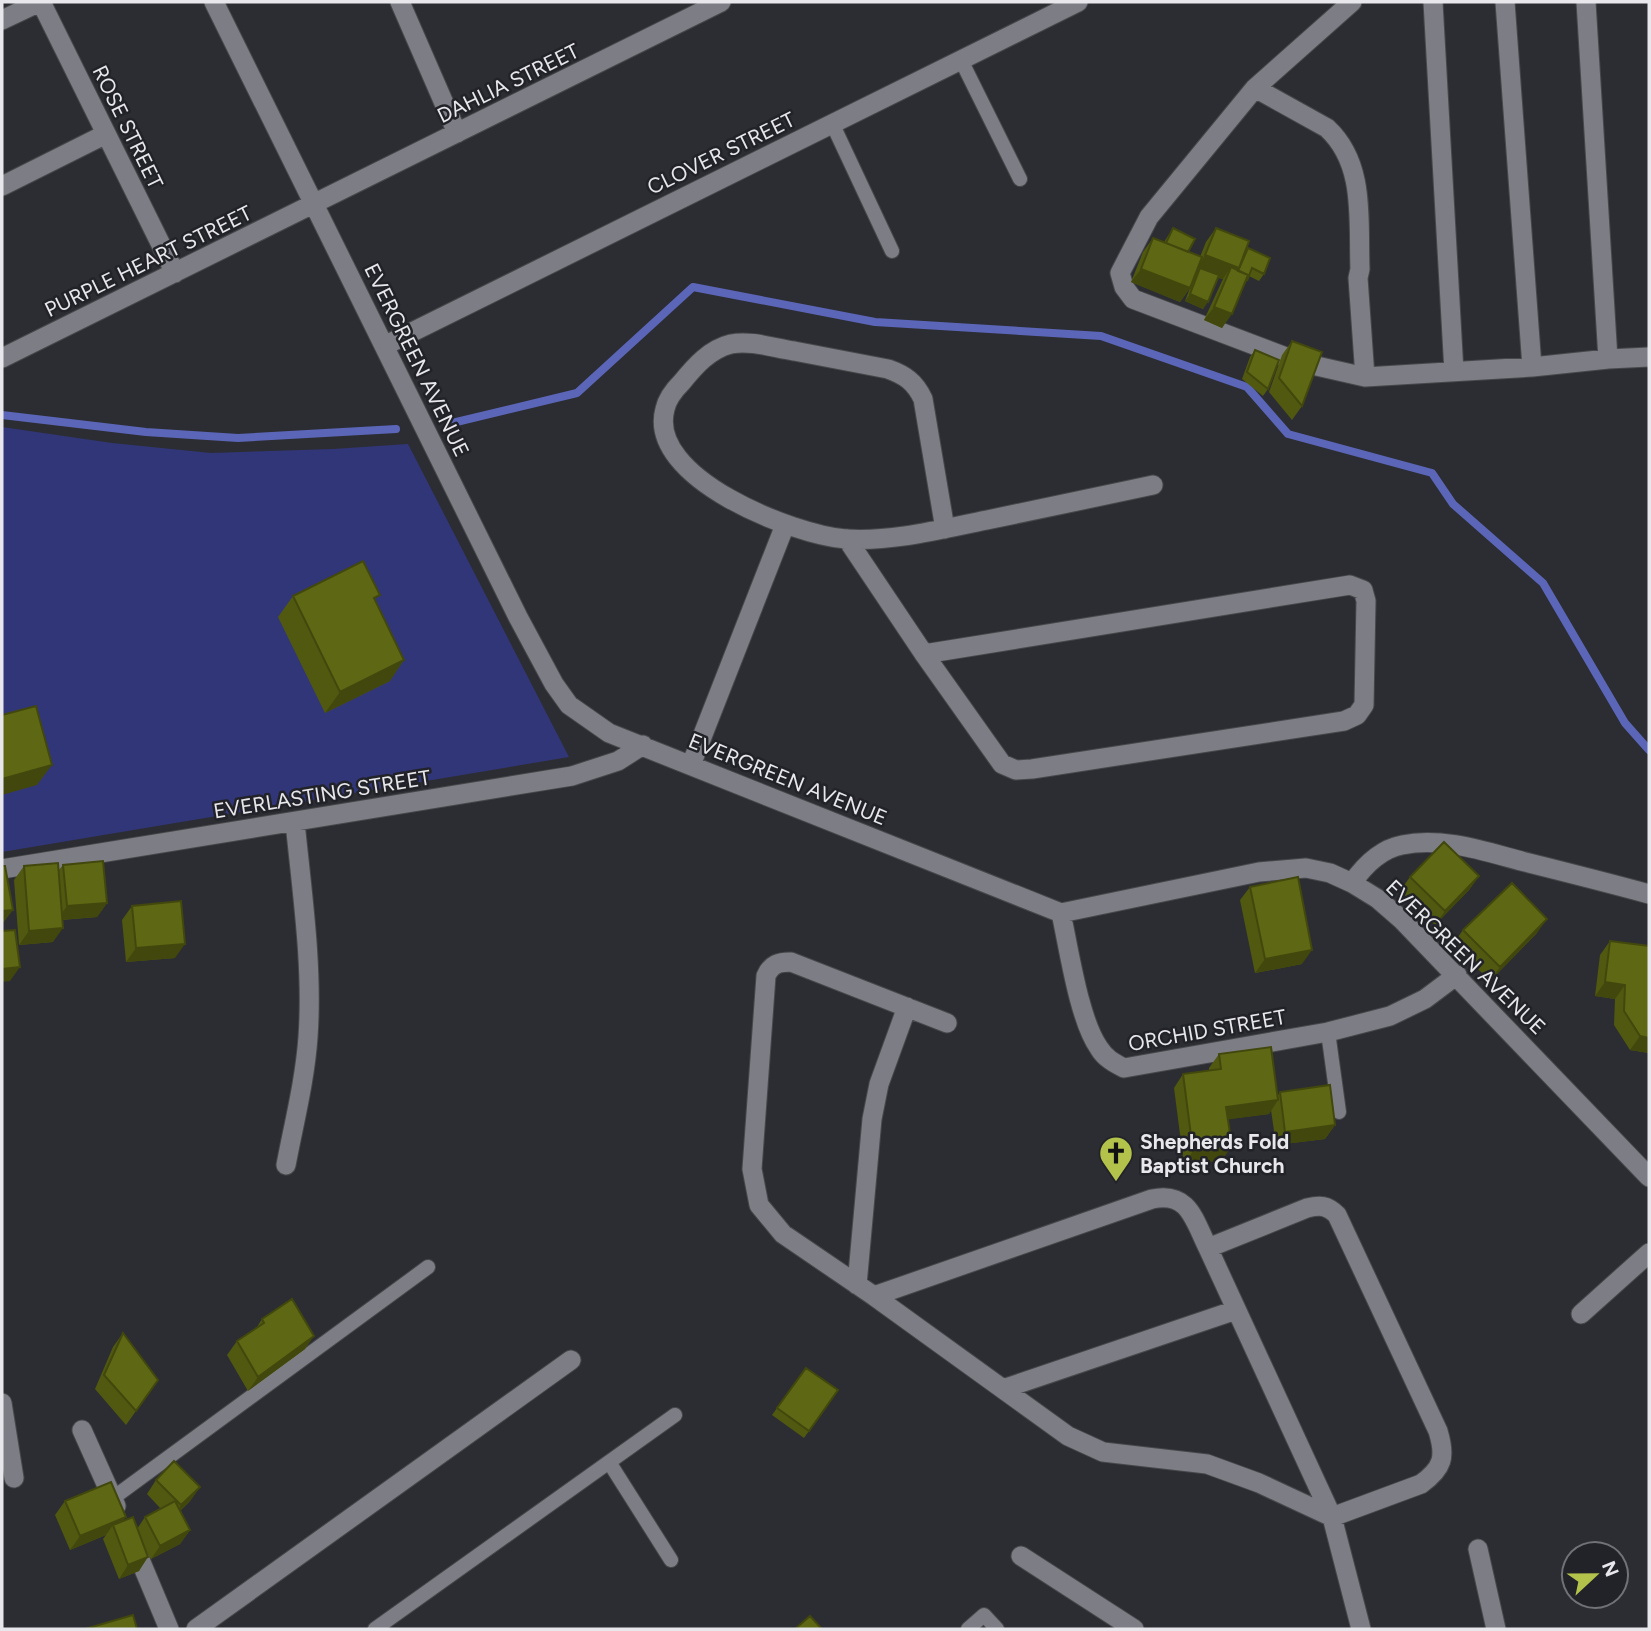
<svg xmlns="http://www.w3.org/2000/svg" width="1651" height="1631" font-family="Figtree,sans-serif">
  <style>
    .green { fill: #313678 }
    .lines { fill: none; stroke-linecap: round; stroke-linejoin: round }
    .stream { stroke: #5b66b9; stroke-width: 8 }
    .service-casing { stroke: #47484c; stroke-width: 16 }
    .minor-casing { stroke: #47484c; stroke-width: 21 }
    .service { stroke: #7d7e85; stroke-width: 14 }
    .minor { stroke: #7d7e85; stroke-width: 19 }
    .wall { fill: #515910 }
    .shaded-wall { fill: #42480d }
    .building { fill: #5e6713; stroke: #42480d; stroke-width: 2 }
    .labels { text-anchor: middle; dominant-baseline: central; stroke-width: 5; stroke-linejoin: round; paint-order: stroke }
    .street-label { font-size: 21px; fill: #e8e8ec; stroke: #222329 }
    .poi-label { font-size: 21px; font-weight: bold; fill: #e8e8ec; stroke: #222329; text-anchor: start }
  </style>
  <rect width="100%" height="100%" fill="#2c2d32"/>
  <path class="green" d="M2,427l110,16 99,10 122,-4 75,-5 161,313 -567,95z"/>
  <g class="lines">
    <path class="stream" d="M2,415l144,17 92,6 158,-9
      M448,424l129,-31 116,-106 182,35 226,14 146,51 41,47 144,39 21,31 90,79 82,140 24,27"/>
    <g class="service-casing">
      <path id="service" d="M961,60l59,119
        M832,123l60,128
        M1328,1032l11,80
        M609,1462l62,98
        M113,1498l315,-231
        M375,1629l300,-214
        M968,1629l16,-14 13,14"/>
    </g>
    <g class="minor-casing">
      <path id="minor" d="M41,2l134,271
        M214,2l304,615 36,67 15,21 40,28 452,180 198,-41 47,-4 24,5 22,10 26,16 23,20 248,258
        M400,2l57,131
        M1352,2l-97,86 -106,129 -29,56 4,14 9,12 166,63 66,15 167,-10 76,-8 41,-2
        M1433,2l21,370
        M1505,2l27,365
        M1586,2l22,357
        M2,20l38,-18
        M1255,88l72,40c39,36 31,92 33,141l-2,9 7,99
        M2,186l104,-52
        M384,346l694,-344
        M2,358l719,-356
        M945,529l-22,-130c-8,-17 -18,-24 -35,-30 -32,-6 -63,-12 -94,-18 -20,-3 -43,-11 -63,-7 -21,5 -36,22 -49,38 -7,7 -15,17 -17,27 -19,69 129,126 181,130 47,3 96,-10 141,-19 56,-12 111,-23 166,-35
        M847,539l77,115 78,110 14,6 16,-1 312,-48 13,-6 7,-10 2,-104 -3,-11 -13,-5 -426,69
        M691,765l94,-240
        M2,869l570,-93 46,-15 25,-16
        M1352,883c12,-17 29,-34 50,-38 42,-9 87,8 127,18 40,10 80,20 120,31
        M1061,913c8,36 18,107 38,135 6,10 15,15 25,20l204,-36 62,-16 35,-17 32,-24
        M947,1023l-156,-61c-12,0 -20,2 -25,14l-14,193 7,36 24,29 91,62 194,140 35,16 104,12 52,19 73,34 89,-33c22,-16 25,-27 17,-53l-101,-216c-10,-10 -17,-10 -30,-7l-99,40
        M286,1165c8,-42 19,-85 22,-128 5,-71 -6,-144 -13,-215
        M857,1285l15,-166 7,-35 28,-77
        M874,1296l278,-97c37,-8 42,21 56,49l124,269 29,112
        M1581,1314l68,-61
        M1003,1389l233,-79
        M2,1403l12,75
        M82,1430l34,76
        M133,1543l36,86
        M1478,1549l18,80
        M1021,1556l113,73
        M196,1629l375,-269"/>
    </g>
    <use href="#service" class="service"/>
    <use href="#minor" class="minor"/>
  </g>
  <path class="wall" d="M1173,228l15,24 12,5 6,-15 10,-14 28,25 4,-5 16,26 -5,7 -10,-5 -27,52 -18,-8 19,-41 -5,-1 -15,31 -18,-8 10,-26 4,-5 -2,-1 -7,19 -10,14 -49,-20 12,-30 10,-14 11,4z
    M1292,341l10,65 -10,14 -23,-28 13,-37z
    M1255,350l13,39 -5,7 -21,-17 8,-22z
    M293,596l82,6 15,79 -65,32 -47,-96z
    M63,865l44,38 -10,14 -35,3 -9,22 -34,3 -5,-65 10,-14 34,5z
    M1479,876l-10,14 -34,35 -35,-34 10,-14z
    M1250,887l52,77 -47,9 -15,-73z
    M132,906l43,52 -49,4 -4,-42z
    M1463,930l74,3 -47,48 -37,-37z
    M1610,941l39,5v107l-19,-3 -16,-25 1,-26 -20,-3 5,-41z
    M1219,1054l59,41 2,-3 55,33 -10,14 -49,6 -5,-35 -2,4 -41,5 -6,41 -38,5 -10,-77 9,-14 26,-4v-2z
    M262,1319l43,30 -57,42 -21,-36 10,-14 18,-11z
    M123,1333l35,47 -32,45 -31,-36 18,-42z
    M806,1368l32,22 -34,48 -32,-23z
    M156,1480l44,7 -10,14 -10,10 10,19 -10,14 -29,15 -6,-10 -6,22 -20,8 -16,-40 3,-4 -36,15 -15,-35 10,-14 57,20 15,8 8,-12 16,-8 -14,-15z"/>
  <path class="shaded-wall" d="M1205,255l34,13 -10,14 2,-15 -8,12 -27,-10z
    M1141,269l49,19 -10,14 -49,-20z
    M1190,294l18,8 -5,7 -18,-8z
    M1214,307l18,7 -10,14 -18,-8z
    M404,660l-14,21 -65,32 15,-21z
    M52,765l-15,20 -35,10v-16z
    M1479,876l-10,14 -34,35 10,-14z
    M107,903l-10,14 -40,3 10,-14z
    M13,910l-10,13 -1,1v-13z
    M1547,919l-10,14 -47,48 10,-14z
    M63,928l-10,14 -34,3 10,-14z
    M185,944l-10,14 -49,4 10,-14z
    M1312,950l-10,14 -47,9 10,-14z
    M20,967l-10,14 -8,1v-13z
    M1605,982l20,3 -10,14 -20,-3z
    M1640,1036l9,2v15l-19,-3z
    M1278,1100l-9,14 -52,7 9,-14z
    M1335,1125l-10,14 -49,6 9,-13z
    M1232,1146l-10,14 -38,5 9,-14z
    M314,1336l-9,13 -57,42 10,-14z
    M200,1487l-10,14 -18,18 9,-14z
    M126,1517l-10,13 -3,-5 -7,10 -36,15 10,-14z
    M190,1530l-10,14 -29,15 9,-13z
    M148,1557l-9,14 -20,8 9,-14z"/>
  <path class="building" d="M1173,228l22,11 -7,13 -22,-9z
    M1216,228l33,13 -10,27 -34,-13z
    M1153,238l49,19 -12,31 -49,-19z
    M1248,248l22,10 -6,16 -12,-6 -5,13 1,-6 -10,-4z
    M1231,267l17,8 -16,39 -18,-7z
    M1200,268l19,7 -11,27 -18,-8z
    M1292,341l30,11 -20,54 -23,-28z
    M1255,350l24,10 -11,29 -21,-17z
    M363,561l17,34 -6,3 30,62 -64,32 -47,-96z
    M36,706l16,59 -50,14v-64z
    M1444,842l35,34 -34,35 -35,-34z
    M103,861l4,42 -40,3 -4,-41z
    M58,863l5,65 -34,3 -5,-65z
    M2,866h3l8,44 -11,1z
    M1298,877l14,73 -47,9 -15,-72z
    M1512,883l35,36 -47,48 -37,-37z
    M181,901l4,43 -49,4 -4,-42z
    M15,930l5,37 -18,2v-38z
    M1610,941l39,5v92l-9,-2 -16,-25 1,-26 -20,-3z
    M1271,1047l7,53 -52,7 6,39 -39,5 -10,-77 38,-5 -2,-15z
    M1330,1085l5,40 -50,7 -5,-40z
    M292,1299l22,37 -56,41 -21,-36 27,-18 -2,-4z
    M123,1333l35,47 -22,31 -32,-36z
    M806,1368l32,22 -29,41 -32,-23z
    M174,1461l26,26 -19,18 -25,-25z
    M111,1482l15,35 -46,19 -15,-35z
    M175,1501l15,29 -30,16 -15,-29z
    M133,1517l15,40 -20,8 -15,-40z
    M133,1615l4,14h-52z
    M810,1616l12,13h-27z"/>
  <defs>
    <g id="church-pin" transform="scale(1.75)"><path d="M0 17L-7.5 6A9.5 9.5 0 1 1 7.5 6Z" fill="#b3c24b" stroke="#222329"/><path d="M-1.2-6h2.4v3.5h3.3v2.4h-3.3V6h-2.4V-.1h-3.3v-2.4h3.3Z" fill="#111"/></g>
  </defs>
  <g fill-rule="evenodd">
    <use href="#church-pin" x="1116" y="1153"/>
  </g>
  <g class="labels">
    <g class="street-label">
      <text transform="translate(508 83) rotate(-26)">DAHLIA STREET</text>
      <text transform="translate(128 127) rotate(64)">ROSE STREET</text>
      <text transform="translate(721 153) rotate(-26)">CLOVER STREET</text>
      <text transform="translate(148 261) rotate(-26)">PURPLE HEART STREET</text>
      <text transform="translate(417 360) rotate(64)">EVERGREEN AVENUE</text>
      <text transform="translate(788 779) rotate(22)">EVERGREEN AVENUE</text>
      <text transform="translate(322 794) rotate(-9)">EVERLASTING STREET</text>
      <text transform="translate(1466 957) rotate(44)">EVERGREEN AVENUE</text>
      <text transform="translate(1207 1030) rotate(-10)">ORCHID STREET</text>
    </g>
    <g class="poi-label">
      <text x="1140" y="1141">Shepherds Fold<tspan x="1140" dy="24">Baptist Church</tspan></text>
    </g>
  </g>
  <rect width="1651" height="1631" fill="none" stroke="#e8e8ec" stroke-width="7"/>
  <g transform="translate(1595 1575) rotate(68)"><circle r="33" fill="#222329" stroke="#717277" stroke-width="2"/>
  <path d="M0-5L12 26L0 18L-12 26Z" fill="#b3c24b"/>
  <text y="-10" font-size="19" font-weight="bold" text-anchor="middle" fill="#e8e8ec">N</text>
  </g>
</svg>
